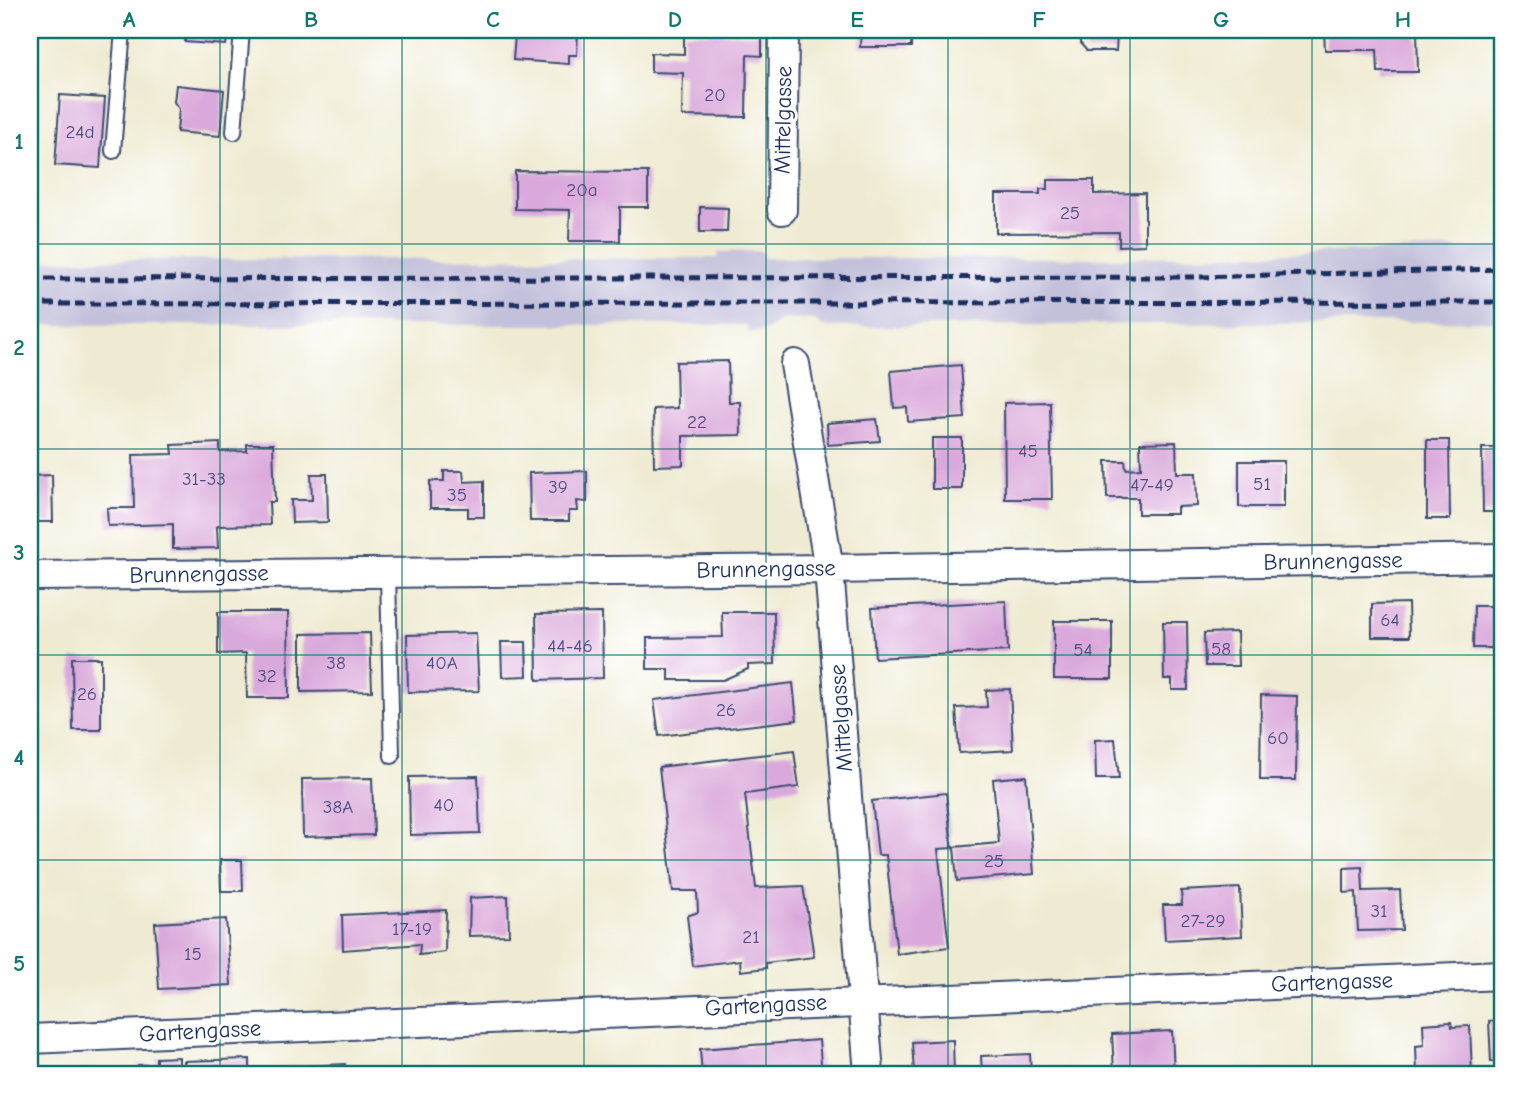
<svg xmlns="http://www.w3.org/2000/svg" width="1532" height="1104" font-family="'Comic Neue',sans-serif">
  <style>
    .industrial { fill: #c3c0db }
    .building { fill: #daa9db }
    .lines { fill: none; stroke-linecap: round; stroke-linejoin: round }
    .lane-casing { stroke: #3b4b70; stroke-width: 18 }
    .street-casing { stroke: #3b4b70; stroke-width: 32 }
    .lane { stroke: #fff; stroke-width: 14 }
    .street { stroke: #fff; stroke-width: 28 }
    .rail { stroke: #1b2f5e; stroke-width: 5; stroke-dasharray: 10 5; stroke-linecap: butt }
    .grid { fill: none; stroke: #0f766e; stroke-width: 2; stroke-opacity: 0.55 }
    .labels { text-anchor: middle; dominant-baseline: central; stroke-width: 6; stroke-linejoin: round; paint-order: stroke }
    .number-label { font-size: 19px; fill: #4b4e7d }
    .street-label { font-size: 23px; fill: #1b2f5e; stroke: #fff }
    .neatline { fill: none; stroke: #0f766e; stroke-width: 2.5 }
    .grid-label { font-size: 23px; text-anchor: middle; font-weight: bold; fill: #0f766e }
  </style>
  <rect width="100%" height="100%" fill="#fff"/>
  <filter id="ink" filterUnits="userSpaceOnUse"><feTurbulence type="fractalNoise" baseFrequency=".0143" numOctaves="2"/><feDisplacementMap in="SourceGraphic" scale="14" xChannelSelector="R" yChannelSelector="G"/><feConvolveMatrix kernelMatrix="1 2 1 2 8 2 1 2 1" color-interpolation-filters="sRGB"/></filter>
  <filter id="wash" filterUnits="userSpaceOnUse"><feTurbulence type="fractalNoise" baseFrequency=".00686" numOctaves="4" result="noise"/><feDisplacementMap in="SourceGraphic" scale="28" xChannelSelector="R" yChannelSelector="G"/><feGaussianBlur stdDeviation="1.57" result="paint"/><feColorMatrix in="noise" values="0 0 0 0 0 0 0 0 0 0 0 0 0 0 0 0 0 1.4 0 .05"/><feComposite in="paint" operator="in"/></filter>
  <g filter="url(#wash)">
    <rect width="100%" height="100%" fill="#efebd3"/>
    <path class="industrial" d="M1502,247v74l-680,6 -7,-7 -31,-1 -19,12 -17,2 -1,-8h-717v-65l688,-2v-6l44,-1 2,7h357z"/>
    <g id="blocks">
      <path class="building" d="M186,30h42l-2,15 -41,-3z
        M526,30h52l-1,25h-8v9l-56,-4 2,-25 11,1z
        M861,30h51l-1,17h-51z
        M1080,30h69v6l-32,-1 -1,16h-29l-7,-8z
        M1324,30h93l1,42h-40l-1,-22h-52z
        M684,33l78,1v22l-15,-1 -1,62 -64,-1 1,-43 -32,-1v-19l33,1z
        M176,85l48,5 -4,46 -43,-4 2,-23 -5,-7z
        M60,95l45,3 -5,70 -45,-3z
        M515,171l133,1v35h-28v34h-51l1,-31 -55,-1z
        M1048,180h46v14l51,-1v52l-26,1v-14l-123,1v-39h44v-5h8z
        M700,207l28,1 -1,24h-27z
        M728,361l1,41h11l1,33 -58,1v29l-29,1 -1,-57 24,-1 -1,-46z
        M961,365l4,53 -57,4 -1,-15 -13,1 -3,-37z
        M1050,402l2,97h-47l-1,-96z
        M877,419l3,22 -52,4 -1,-22z
        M932,438h30v51h-30z
        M1427,440h22l1,79h-23z
        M1176,442l1,31h19l1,33 -20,1v7h-39v-16h-31l-1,-37h19l1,8 15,-1 -1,-25z
        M220,443v9l27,-1v-7h26l2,58h-6l1,23 -53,1 1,22 -45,1v-25l-65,2 -1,-18h27l-1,-53 40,-1 -1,-9z
        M1482,448h20v64h-19z
        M1239,461h45v46h-45z
        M444,471h19l1,11 20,-1v36h-16v-9h-38v-27h14z
        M587,471v31l-10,-1 1,10h-9v10h-39l-1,-48z
        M311,474h16l1,48 -36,1 -1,-23h21z
        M52,475l1,47h-17v7h-6v-53z
        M1006,601l2,50 -133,7 -3,-50z
        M1408,603l1,34h-37v-33z
        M1474,606h28v42h-29z
        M218,612h70l1,86h-42l-1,-45 -28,1z
        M722,612h52l1,52 -27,1v4l-25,11h-54v-11h-22v-31l76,-1z
        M602,613l1,65 -66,2 -1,-66z
        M1054,621h58v58h-58z
        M1163,622h24l1,68h-16v-11h-8z
        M1237,632l1,34h-33l-1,-33z
        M370,633l2,58 -71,1v-58z
        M476,633l3,58 -71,1 -1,-57z
        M501,642h25l1,34 -25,1z
        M72,658h29v72h-28z
        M793,683l4,37 -138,16 -5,-36z
        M1010,689l3,61 -54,3 -3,-45 31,-1 -1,-17z
        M1261,695l36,1 -1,84h-36z
        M1115,739l4,40h-23l-1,-39z
        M794,751l5,36 -54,7 11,94 47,-2 11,71 -48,6v5l-25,3 -1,-11 -47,6 -6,-50 11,-4 -1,-21h-24l-14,-124z
        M478,776l2,57 -70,2 -1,-58z
        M1026,776l8,98 -77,7 -3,-34 45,-4 -6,-64z
        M372,778l2,57 -71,2 -1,-58z
        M946,793l6,55 -14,1 11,98 -52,7 -11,-99h-8l-6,-54z
        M220,860h22l1,31h-22z
        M1362,867l1,24 37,-1 2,40 -44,1 -2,-39 -12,1v-25z
        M1240,888l2,48 -77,4 -2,-35h19l-1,-14z
        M508,896l1,39 -40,1 1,-38z
        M446,910l-1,42 -26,3 1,-11 -77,6 -1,-35z
        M226,919l5,66 -72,4 -4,-66z
        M1502,1020v41l-11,1 -2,-41z
        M1451,1022l1,5 18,-1 2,48 -55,-1 -1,-27 8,-1 -1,-21z
        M1172,1031l2,43h-44v-4l-16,1 -2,-37z
        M819,1040l3,34h-120l-2,-25z
        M953,1040l1,34h-40l-2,-32z
        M1030,1054l1,20h-49l-1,-18z
        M179,1057v17h-62l21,-3v-6h18v-7z
        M250,1059v15h-65l-1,-13z
        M345,1064v10h-57l-1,-7z"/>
    </g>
  </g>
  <g filter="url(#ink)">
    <use href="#blocks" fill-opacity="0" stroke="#3b4b70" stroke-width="2"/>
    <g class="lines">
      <g class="lane-casing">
        <path id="lane" d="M234,132l8,-102
          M113,151l10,-121
          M388,573l4,183"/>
      </g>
      <g class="street-casing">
        <path id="street" d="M782,210l2,-180
          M795,364l34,205 40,505
          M30,576l799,-7 673,-11
          M30,1039l1472,-64"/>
      </g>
      <use href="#lane" class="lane"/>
      <use href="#street" class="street"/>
      <path class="rail" d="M30,279l1167,-2 305,-8
        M30,304l1472,-2"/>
    </g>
  </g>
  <path class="grid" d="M220,30v1044M402,30v1044M584,30v1044M766,30v1044M948,30v1044M1130,30v1044M1312,30v1044M30,244h1472M30,449h1472M30,655h1472M30,860h1472"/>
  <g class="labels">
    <g class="number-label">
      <text x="715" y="95">20</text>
      <text x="80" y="132">24d</text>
      <text x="582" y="190">20a</text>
      <text x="1070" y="213">25</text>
      <text x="697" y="422">22</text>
      <text x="1028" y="451">45</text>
      <text x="204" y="479">31-33</text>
      <text x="1262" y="484">51</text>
      <text x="1152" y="485">47-49</text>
      <text x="558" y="487">39</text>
      <text x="457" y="495">35</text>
      <text x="1390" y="620">64</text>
      <text x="570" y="646">44-46</text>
      <text x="1221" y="649">58</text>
      <text x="1083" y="650">54</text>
      <text x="336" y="663">38</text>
      <text x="442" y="663">40A</text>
      <text x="267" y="676">32</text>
      <text x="87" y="694">26</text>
      <text x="726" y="710">26</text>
      <text x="1278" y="738">60</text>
      <text x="444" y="805">40</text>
      <text x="338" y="807">38A</text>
      <text x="994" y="861">25</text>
      <text x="1379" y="911">31</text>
      <text x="1203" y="921">27-29</text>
      <text x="412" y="929">17-19</text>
      <text x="751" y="937">21</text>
      <text x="193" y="954">15</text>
    </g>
    <g class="street-label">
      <text transform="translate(783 120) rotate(-89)">Mittelgasse</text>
      <text transform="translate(1333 561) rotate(-1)">Brunnengasse</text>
      <text transform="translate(766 569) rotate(-1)">Brunnengasse</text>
      <text transform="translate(199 574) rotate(-1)">Brunnengasse</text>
      <text transform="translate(841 718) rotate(-94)">Mittelgasse</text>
      <text transform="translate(1332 982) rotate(-2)">Gartengasse</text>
      <text transform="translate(766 1005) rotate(-3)">Gartengasse</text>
      <text transform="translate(200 1031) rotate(-3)">Gartengasse</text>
    </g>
  </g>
  <rect width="1532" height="1104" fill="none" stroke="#fff" stroke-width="77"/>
  <rect x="38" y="38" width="1456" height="1028" class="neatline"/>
  <g class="grid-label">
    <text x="129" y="27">A</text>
    <text x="311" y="27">B</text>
    <text x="493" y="27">C</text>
    <text x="675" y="27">D</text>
    <text x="857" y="27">E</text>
    <text x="1039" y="27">F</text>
    <text x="1221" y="27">G</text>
    <text x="1403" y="27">H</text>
    <text x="19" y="149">1</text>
    <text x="19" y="355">2</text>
    <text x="19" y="560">3</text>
    <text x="19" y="765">4</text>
    <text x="19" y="971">5</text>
  </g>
</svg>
